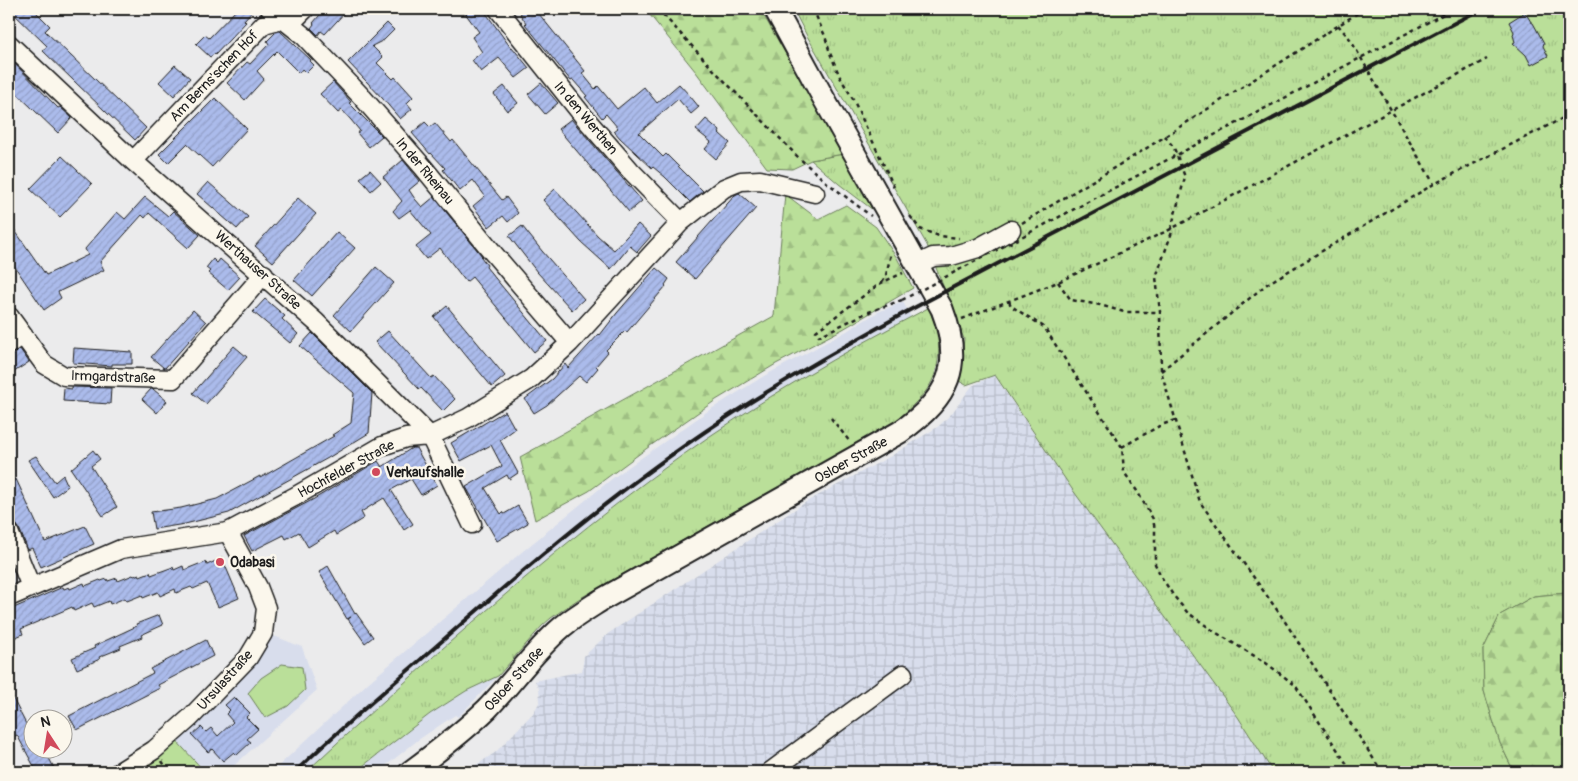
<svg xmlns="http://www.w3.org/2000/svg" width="1578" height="781" font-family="Pangolin,sans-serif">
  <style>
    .built { fill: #d8ddec }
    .industrial { fill: url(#industrial-grid) }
    .grass { fill: url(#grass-tufts); stroke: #6b7e5a }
    .forest { fill: url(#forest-firs); stroke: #6b7e5a }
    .park { fill: #badf99; stroke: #6b7e5a }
    .building { fill: url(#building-hatch); stroke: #1c1c1c }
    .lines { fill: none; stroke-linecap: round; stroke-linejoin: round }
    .minor-casing { stroke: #1c1c1c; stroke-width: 21 }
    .major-casing { stroke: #1c1c1c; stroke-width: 25 }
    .path { stroke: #1c1c1c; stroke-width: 2.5; stroke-dasharray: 4 4; stroke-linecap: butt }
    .minor { stroke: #fbf7ec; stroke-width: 18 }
    .major { stroke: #fbf7ec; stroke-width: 21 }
    .rail { stroke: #1c1c1c; stroke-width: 4 }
    .path-bridge { stroke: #1c1c1c; stroke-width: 2.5; stroke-dasharray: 4 4; stroke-linecap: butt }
    .poi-dot { fill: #d1495b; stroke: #fbf7ec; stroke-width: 2 }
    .labels { text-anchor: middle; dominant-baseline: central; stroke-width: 5; stroke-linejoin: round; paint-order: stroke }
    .street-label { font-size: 14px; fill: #1c1c1c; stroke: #fbf7ec }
    .poi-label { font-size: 14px; font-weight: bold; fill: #1c1c1c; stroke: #fbf7ec; text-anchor: start }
  </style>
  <defs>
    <pattern id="industrial-grid" width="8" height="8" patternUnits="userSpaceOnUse" patternTransform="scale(1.25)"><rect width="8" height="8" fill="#d8ddec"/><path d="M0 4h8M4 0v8" fill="none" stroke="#b9bdca"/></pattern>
    <pattern id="grass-tufts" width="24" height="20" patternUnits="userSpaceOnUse" patternTransform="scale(1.25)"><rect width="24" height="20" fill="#badf99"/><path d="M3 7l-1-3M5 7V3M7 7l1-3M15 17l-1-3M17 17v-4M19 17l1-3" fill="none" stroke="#9fbf83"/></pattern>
    <pattern id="forest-firs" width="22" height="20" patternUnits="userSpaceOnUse" patternTransform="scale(1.25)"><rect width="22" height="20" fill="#badf99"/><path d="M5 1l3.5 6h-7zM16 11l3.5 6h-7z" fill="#9fbf83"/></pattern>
    <pattern id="building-hatch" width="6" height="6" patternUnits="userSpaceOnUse" patternTransform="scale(1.25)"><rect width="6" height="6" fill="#abbbeb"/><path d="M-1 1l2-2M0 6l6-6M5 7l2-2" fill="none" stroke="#93a0c9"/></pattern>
  </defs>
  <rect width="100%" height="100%" fill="#ebebec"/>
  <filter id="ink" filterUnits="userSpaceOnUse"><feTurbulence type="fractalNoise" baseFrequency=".02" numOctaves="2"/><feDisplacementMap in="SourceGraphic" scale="10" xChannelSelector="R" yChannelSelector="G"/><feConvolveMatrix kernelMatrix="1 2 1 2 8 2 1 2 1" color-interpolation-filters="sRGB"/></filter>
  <g filter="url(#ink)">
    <path class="built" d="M903,302l8,15 -88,49 -43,25 -99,65 -79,59 -99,81 -129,114 -68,62h-34l97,-90 154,-131 90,-73 95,-67 56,-35 83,-45 31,-19z
      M274,636l28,11 15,43 -90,82h-22l-29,-32 51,-50z
      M498,676l-40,41 -3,-2 -37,25 -40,32h-23l75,-58 36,-23z"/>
    <path class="industrial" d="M994,375l78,114 166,228 35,55h-807l30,-20 38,-40 6,-11 -1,-13 -4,-7 47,-10 2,-15 25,-23 197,-131 85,-46 48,-30 13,-13 20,-27z"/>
    <path class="grass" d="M793,9h776v586l-3,-2 -32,3 -34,19 -17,35 1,41 16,52 14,29h-241l-35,-55 -166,-228 -77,-114 -29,10 -7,-4 5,-42 -37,-94 -120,-209z
      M843,154l30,56 -34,-26 -28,-24z
      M928,308c13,25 16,59 -2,83 -8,10 -18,19 -28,28l-321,181 -26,18 -9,8 -44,50 -32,15 -36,23 -75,58h-49c44,-42 91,-82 136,-123 77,-67 155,-133 238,-192 78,-56 162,-104 248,-149z"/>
    <path class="forest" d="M645,9h115l83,145 -32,6 -19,9 -25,-1 -71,-96z
      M785,194l33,25 28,-14 30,22 21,31 16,30 -70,41 -67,35 -60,36 -66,46 -61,45 -54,29 -15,-63 254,-141z
      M1566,593l3,2v177h-55l-14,-29 -16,-52 -1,-41 17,-35 34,-19z"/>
    <path class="park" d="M282,664l20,3 3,23 -17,16 -23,12 -17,-25 13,-15z
      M173,737l32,35h-82z"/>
    <path class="building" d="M9,9h24l17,17 -5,5 101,97 -11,12 -92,-89 4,-5z
      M237,9h17l-10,11 2,2 -31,33 -1,-1 -4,3 -14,-13 9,-9 4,3z
      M325,9h23l-23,25 -4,-3 -3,4 -7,-7 3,-4 -1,-1z
      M462,9h21l28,39 1,-1 17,21 -13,10 -17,-20 -18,14 -9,-12 10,-8 -10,-15 7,-5z
      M527,9h8l50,62 -3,2 13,16 3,-3 19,23 27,-22 13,16 22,-19 11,12 9,11 -8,7 -13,-15 -39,34 24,24 3,-3 37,37 -13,11 -25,-25 -12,-10 -1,1 -32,-30 -6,-7 4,-3 -12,-14 -4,4 -17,-21 2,-1 -14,-16 -2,1 -46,-57 1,-1 -6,-9z
      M1525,12l6,10 2,1 11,20 -1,3 5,10 -17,9 -5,-10 -13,-12 2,-1 -2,-7 1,-3 -5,-10z
      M387,23l7,7 -10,10 -12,6 11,11 -6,6 16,16 2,-2 18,20 -6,6 5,6 -12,10 -17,-20 -35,-37z
      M280,31l31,29 -1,1 4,4 -8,8 -4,-4 -3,4 -22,-22 -20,20 7,8 -19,21 -18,-17 20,-21 3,2 19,-20 -2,-3 9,-9z
      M9,58l49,50 2,-1 12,11 -14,15 -49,-47z
      M175,65l15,13 -16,18 -15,-14z
      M333,82l18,20 -2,1 33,33 -13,11 -12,-14 3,-2 -9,-11 -9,-10 -4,3 -18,-19z
      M541,83l17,20 -13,11 -17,-20z
      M504,86l14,17 -11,8 -13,-17z
      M215,98l32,31 -35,38 -25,-23 -19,19 -9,-9z
      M571,119l71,82 -13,11 -71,-83z
      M706,119l14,12 -1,2 11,10 -14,16 -11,-10 6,-7 -15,-12z
      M425,122l5,5 5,-4 16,19 2,-2 49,60 4,-3 12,16 -10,9 -5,-6 -14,11 -16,-21 12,-10 -12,-16 -13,11 -17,-21 2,-2 -14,-15 -1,1 -18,-21z
      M62,156l30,28 -32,33 -30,-28z
      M403,160l17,21 -11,9 6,9 7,8 12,-10 48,59 -1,1 6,8 -1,2 61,74 -13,11 -62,-75 -6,5 -26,-34 -14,11 -10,-12 15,-12 -21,-25 -11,8 -6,-7 9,-10 -19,-24z
      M370,170l11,12 -10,9 -11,-13z
      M208,182l40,35 -11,12 -40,-35z
      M555,189l43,47 16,14 24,-26 13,12 -14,16 -7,-6 -19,23 -30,-27 -38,-42z
      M739,193l17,15 -61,71 -19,-17 59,-67z
      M145,197l23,19 5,-5 27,24 -12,13 -39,-35 -4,5 -3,-3 -42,47 4,8 -46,22 3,6 -17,12 -35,-52v-36l37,53 42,-20 -3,-6 32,-37 8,7z
      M298,198l18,16 -43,48 -18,-16z
      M522,226l20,25 42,48 -12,11 -35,-38 -28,-36z
      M337,232l18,16 -43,48 -18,-16z
      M213,259l4,4 3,-4 20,18 -12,13 -20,-17 2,-2 -4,-3z
      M376,267l18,16 -43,48 -17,-16z
      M656,268l13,11 -4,6 1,1 -39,46 -2,-1 -19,19 2,2 -12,14 2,2 -12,14 -7,-6 -32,29 -13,8 -9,-14 27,-20 13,-15 3,4 31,-34 1,1 17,-22z
      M265,299l20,17 -3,3 16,15 -8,9 -37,-31z
      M447,306l58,70 -13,11 -58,-70z
      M193,310l13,12 -41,46h-1l-13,-11z
      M388,331l43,47 3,-2 21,23 -12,12 -22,-23 -2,1 -44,-47z
      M312,333l60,60 -3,40 -41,25 -99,55 -44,11 -31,5 -3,-17 30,-4 36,-9 43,-23v2l74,-42 -2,-1 19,-12 3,-30 -54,-47z
      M234,346l13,11 -41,47 -13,-11z
      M74,348l58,4v12h-20v2l-39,-3z
      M20,349l9,13 -15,10 -5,-7v-8z
      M72,387l39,1 -1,16 -47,-3 1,-13 8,1z
      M151,389h2l14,12 -10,12 -15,-14z
      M505,411l10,18 -15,11 18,33 -9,6 -2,-4 -22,13 16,26 2,-2 1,2 14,-8 10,17 -31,18 -31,-54 36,-21 -11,-21 -30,16 -10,-18z
      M412,448h4l21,37 -16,10 -10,-16 -20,11 22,34 -9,6 -20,-32 -23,14 3,6 -28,17 -2,-4 -26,16 -9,-15 -13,7 -2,-4 -32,16 -8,-15 70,-37 64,-38 4,6z
      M93,450l7,9 -9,7 26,41 -14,9 -32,-47z
      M36,456l19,26 8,-7 5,11 -15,11 -25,-37z
      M16,479l29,63 40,-16 9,18 -53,23 -9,-19 -4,2 -9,-22 -4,-5 -6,-14v-27z
      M222,558l17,40 -21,9 -11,-24 -14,6 -2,-2 -15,6 -1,-4 -15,7 -2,-4 -15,6 -1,-3 -15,6 -2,-3 -15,6 -1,-3 -15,6 -2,-4 -18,8 -2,-4 -51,22 2,5 -14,6v-30l54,-23 1,2 5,-2 1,2 14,-6 1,3 15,-6 1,1 6,-2 1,2 9,-3 1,3 15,-6 1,1 5,-2 1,2 10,-4 1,3 22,-8 1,3 9,-4 1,4 15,-6 1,1 6,-3 1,3z
      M328,566l27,48 1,-1 17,24 -8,6 -17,-24 3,-2 -4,2 -28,-47z
      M159,615l4,10 -22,10 1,2 -22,9 1,2 -22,9 1,2 -23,10 -5,-11 23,-10 -1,-2 43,-20 -1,-2z
      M206,640l7,16 -55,29 2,3 -83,42 -8,-14 84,-43 -3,-4z
      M9,691l19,37 4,-2v22h12l12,24h-19l-20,-37 -4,2 -4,-9z
      M234,697l16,16 -4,4 12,12 -11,10 4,3 -14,13 -3,-3 -11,9 -11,-12 -4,3 -16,-17 9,-8 5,5 5,-4 7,8 15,-14 -7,-8 4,-4 -5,-5z"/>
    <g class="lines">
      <g class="minor-casing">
        <path id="minor" d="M270,9l34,27 58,61 61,70 71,87 76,89
          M498,9l86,108 46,53 51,52
          M9,44l124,117 183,161 114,114 42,88
          M133,161l131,-137 18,-5 15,-2 8,-8
          M918,264l15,-7 18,-1 27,-8 33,-18
          M9,316l35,48 20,12 109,3 91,-105
          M9,344l13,-9
          M9,532l22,55
          M9,597l112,-48 107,-17 66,-35 88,-51 24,-8 24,-2 38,-18 63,-39 39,-36 111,-121 43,-34 17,-7 19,-1 55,13
          M119,772l35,-22 36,-32 58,-60 15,-25 3,-25 -8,-21 -30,-55
          M770,772l133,-98"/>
      </g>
      <g class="major-casing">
        <path id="major" d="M410,772c27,-20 53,-40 77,-63 26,-27 47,-58 75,-82 13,-11 27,-19 41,-28l297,-167c49,-34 64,-66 42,-123l-118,-210 -49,-90"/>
      </g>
      <path class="path" d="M658,9l54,59 86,89 27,24 46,35
        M813,9l12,27 5,17 10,24 13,22 41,88
        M1338,25l12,14 84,145
        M1165,136l9,12 11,29 -14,52 1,3 -16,45 4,35 1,59 39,131 82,115 100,155
        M910,216l10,13 19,7 20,2
        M1022,223l117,-70 225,-144
        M882,282l4,-7 5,-21
        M1058,282l13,18 29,5 24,7h36
        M902,300l-36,13 -47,23 -3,-3v-2l65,-48 22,-10
        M1009,301l2,5 33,21 78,120 2,25 13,19 16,28 2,11v34l7,14 11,17 14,17 28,20 51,31 29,22 57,87
        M962,319l96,-37 113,-53 316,-170
        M1161,371l106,-87 167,-100 135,-69
        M831,418l19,24
        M1122,447l39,-22 15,-5
        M162,761l7,11"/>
      <use href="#minor" class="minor"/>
      <use href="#major" class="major"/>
      <path class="rail" d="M295,772c47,-45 98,-88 147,-131 89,-78 180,-155 279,-220 61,-40 124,-75 187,-110l573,-302"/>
      <path class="path-bridge" d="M902,300l551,-291"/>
    </g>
  </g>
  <g class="poi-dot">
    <circle cx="376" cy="472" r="5"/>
    <circle cx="220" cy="562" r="5"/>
  </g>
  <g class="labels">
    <g class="street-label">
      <text transform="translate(214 76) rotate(-46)">Am Berns'schen Hof</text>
      <text transform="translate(586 118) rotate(50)">In den Werthen</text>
      <text transform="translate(425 171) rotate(50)">In der Rheinau</text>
      <text transform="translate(258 270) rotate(42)">Werthauser Straße</text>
      <text transform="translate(113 377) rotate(2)">Irmgardstraße</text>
      <text transform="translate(851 460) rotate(-29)">Osloer Straße</text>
      <text transform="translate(346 469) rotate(-28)">Hochfelder Straße</text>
      <text transform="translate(514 679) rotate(-48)">Osloer Straße</text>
      <text transform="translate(225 680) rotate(-48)">Ursulastraße</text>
    </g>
    <g class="poi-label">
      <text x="386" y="472">Verkaufshalle</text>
      <text x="230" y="562">Odabasi</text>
    </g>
  </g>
  <rect width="1578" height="781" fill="none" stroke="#fbf7ec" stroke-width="30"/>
  <rect x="15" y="15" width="1548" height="751" fill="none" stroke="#1c1c1c" stroke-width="2" filter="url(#ink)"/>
  <g transform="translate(48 734) rotate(348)"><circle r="24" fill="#fbf7ec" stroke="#a29f99"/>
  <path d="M0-4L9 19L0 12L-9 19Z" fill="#d1495b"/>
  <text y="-8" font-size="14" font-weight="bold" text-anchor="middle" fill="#1c1c1c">N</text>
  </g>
</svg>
